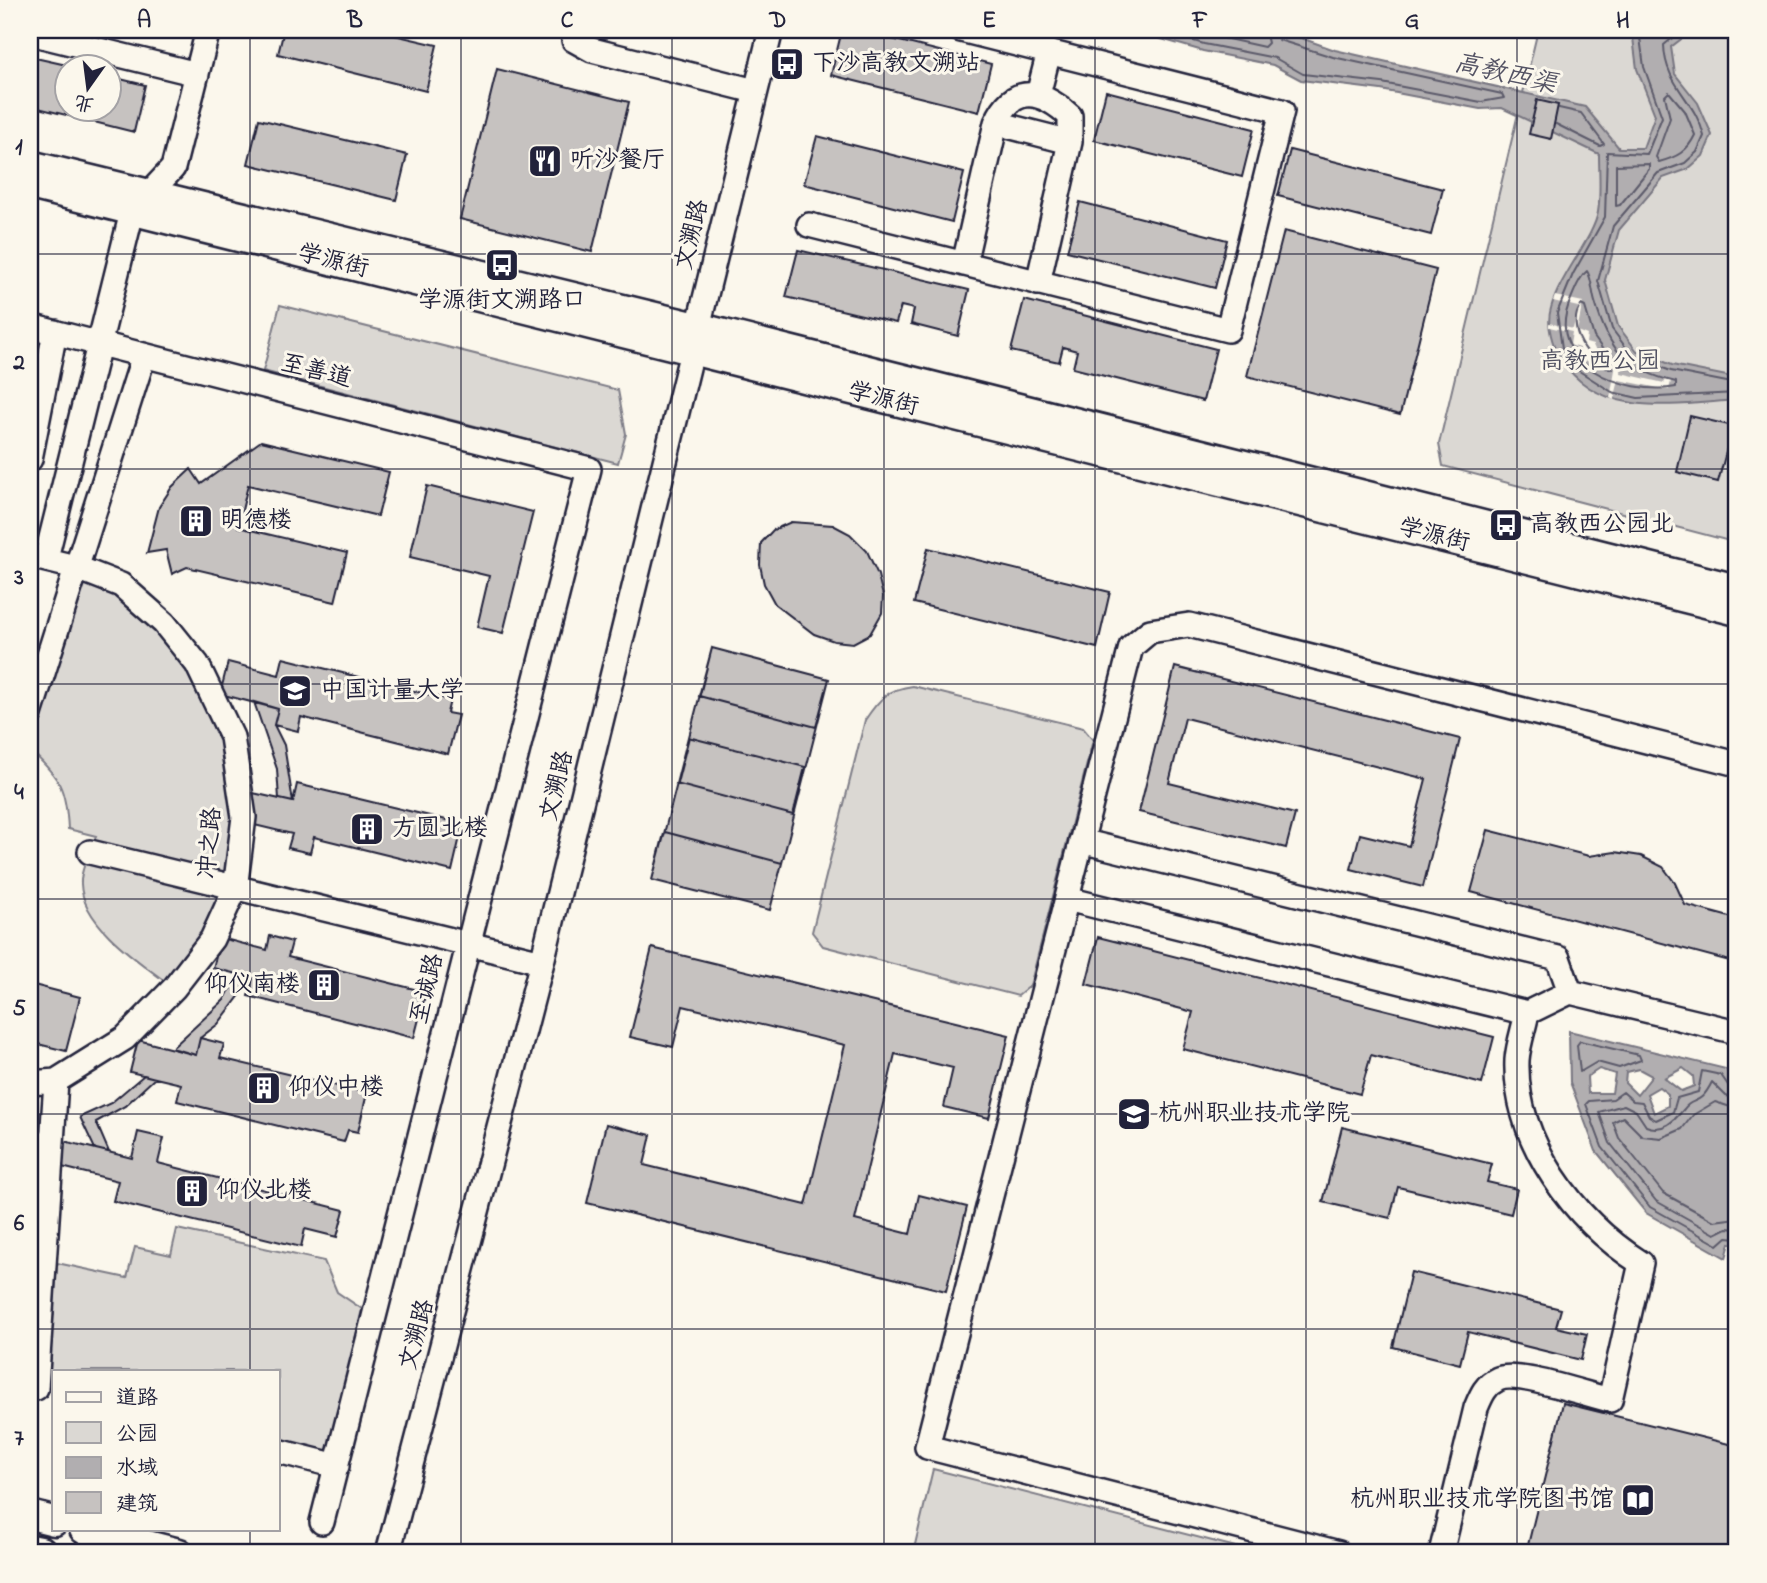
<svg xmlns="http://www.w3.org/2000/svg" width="1767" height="1583" font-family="'Indie Flower','LXGW WenKai TC',sans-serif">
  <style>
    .green { fill: #dbd8d3; stroke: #7e7d87; stroke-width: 2 }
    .water { fill: #b1aeb0; stroke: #787681; stroke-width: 2; fill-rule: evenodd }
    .pier { fill: #fbf7ec }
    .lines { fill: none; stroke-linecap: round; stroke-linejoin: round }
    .shore { stroke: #5b5a6a; stroke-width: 2 }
    .building { fill: #c6c2c0; stroke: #22223b; stroke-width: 2 }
    .minor-casing { stroke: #22223b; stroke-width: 28 }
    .major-casing { stroke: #22223b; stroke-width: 33 }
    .highway-casing { stroke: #22223b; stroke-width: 37 }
    .minor { stroke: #fbf7ec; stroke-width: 23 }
    .major { stroke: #fbf7ec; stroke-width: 28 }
    .highway { stroke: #fbf7ec; stroke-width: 32 }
    .grid { fill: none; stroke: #22223b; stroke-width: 2; stroke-opacity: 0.55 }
    .labels { text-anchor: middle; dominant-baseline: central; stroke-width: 6; stroke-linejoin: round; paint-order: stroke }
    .poi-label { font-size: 24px; fill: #22223b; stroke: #fbf7ec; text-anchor: start }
    .street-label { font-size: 24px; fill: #22223b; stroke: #fbf7ec }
    .park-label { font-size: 24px; fill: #505061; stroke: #fbf7ec }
    .water-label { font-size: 26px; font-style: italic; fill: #545364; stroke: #fbf7ec }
    .neatline { fill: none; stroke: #22223b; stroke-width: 2.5 }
    .grid-label { font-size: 23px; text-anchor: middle; font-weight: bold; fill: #22223b }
  </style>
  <rect width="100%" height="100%" fill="#fbf7ec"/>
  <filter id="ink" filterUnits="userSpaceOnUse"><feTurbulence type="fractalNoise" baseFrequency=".0143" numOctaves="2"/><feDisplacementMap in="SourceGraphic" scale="14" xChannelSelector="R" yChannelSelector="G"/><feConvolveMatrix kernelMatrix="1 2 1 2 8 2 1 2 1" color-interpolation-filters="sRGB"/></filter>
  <g filter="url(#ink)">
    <path class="green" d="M1538,30h199v513l-294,-77 -4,-22z
      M280,305l338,85 8,44 -8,29 -355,-92z
      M88,571l76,52 68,114 3,152 -61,99c-30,-23 -92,-62 -93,-104 -1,-14 10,-34 15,-48l-28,-7c-2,-41 -8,-51 -38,-79z
      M913,686l170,42 10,12 -63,246 -12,10 -195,-50 -11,-14 53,-212c14,-21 23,-31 48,-34z
      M177,1229l147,32 13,31 25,17 -33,144 -51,-12v-70h-224v10l-5,-6 8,-112 70,15 8,-31 36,8z
      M933,1469l326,84h-346z"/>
    <path class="water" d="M1130,30h137l34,8 34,12 250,57 34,41h24l12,-33 -18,-46 -5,-39h61l-22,17 4,27 23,29 14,32 -9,21 -15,13 -25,9 -44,52 -14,50 13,46 19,25 35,14 65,13v22c-61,4 -138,20 -176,-41 -9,-14 -15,-34 -10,-51 8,-31 43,-71 47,-96 3,-18 1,-39 1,-58l-97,-46 -22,1 -99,-19 -80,-10 -28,-15 -70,-14z
      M1569,1031l157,38 11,18v158l-7,-2 -4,15 -80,-45 -50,-62 -26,-69zM1683,1068l10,8 1,10 -13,5 -17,-13zM1599,1069l16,5 -3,19h-24l-1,-16zM1639,1069l13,7 -15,19 -12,-12 1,-11zM1659,1087l9,7v12l-14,7 -7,-19z"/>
    <path class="pier" d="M1555,296l28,6 -6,29 10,4 -1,8 7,2 4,9 25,7 -1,12 43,10 2,-3 5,1 -2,9 -50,-10 -5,20 -4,-2 6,-34 -20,-6 -6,4 -12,-4 1,-10 -9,-3 2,-13 -23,-5v-4l24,6 5,-22 -25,-6z"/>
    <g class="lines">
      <path class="shore" d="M1155,30l49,14 71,14 28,16 79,9 99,19 23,-4 -2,-4 -169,-37 -54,-17 -6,-10
        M1187,30l77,17 4,-4 -3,-13
        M1639,30l5,37 18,50 -15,37 -40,-2 -2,65 -32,57 -16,39 5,35 14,21 36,23 26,6 99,-5
        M1682,30l-18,15c1,41 31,54 40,91l-7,16 -12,11 -27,10 -45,53 -15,55 14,48 21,28 38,14 66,13
        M1669,92l16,19 10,24c-8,17 -18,22 -36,27l-3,-5 14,-39 -5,-22z
        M1556,124l44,22 4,-2 -23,-31 -22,-5
        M1649,164v5l-29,36 -4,1v-41z
        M1587,271c5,7 5,22 8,31 14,49 31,68 81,80v5c-50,9 -135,-23 -105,-88 4,-9 8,-22 16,-28z
        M1581,305l4,2 9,30 19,27 -1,5c-24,-6 -47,-42 -31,-64z
        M1580,1041l59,14 2,5 -22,8 -22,-6 -17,10 -3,-27z
        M1737,1090l-7,-2 -9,-13 -19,-4 -4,21 -21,6 -4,14 -17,8 -7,-4 -7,-14 -9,-1 -10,-9 -10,7 -24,2 -3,3 16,43 48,60 68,38 9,-8 10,1
        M1737,1099l-11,-3 -14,-14c-13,26 -19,14 -28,27 -10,12 -21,24 -38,17l-10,-15 -12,-6 -25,7 11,31 46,58 59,33 12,-6 10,1
        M1737,1109l-22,-7 -22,13 -11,14 -21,9 -19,-2 -19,-19 -10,5 6,16 44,55 51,28 23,-3"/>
    </g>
    <path class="building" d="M284,30h89l64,15 -11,46 -148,-37z
      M842,30h14l135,34 -12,48 -148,-37z
      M31,57l40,9h-5v42h42v-32l37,9 -11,47 -104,-26z
      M497,69l132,33 -37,150 -132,-33z
      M1106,91l148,38 -12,48 -148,-37z
      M1537,100l21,5 -7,34 -22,-5z
      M259,119l148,36 -11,45 -148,-36z
      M817,136l147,37 -12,49 -148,-38z
      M1290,150l153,39 -12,46 -153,-39z
      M1080,202l147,38 -12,48 -148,-37z
      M1284,231l152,39 -36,145 -153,-39z
      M798,250l171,40 -11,46 -47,-12 3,-15 -13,-3 -5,17 -110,-26z
      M1024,300l192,49 -13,52 -130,-33 4,-17 -14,-4 -4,15 -48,-11z
      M1690,416l43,10 -15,56 -41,-10z
      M261,441l128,31 -11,44 -130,-31 -10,42 109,26 -12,49 -148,-35 -15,7 -6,-24 -19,3 12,-46 13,-20 19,-18 10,15z
      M427,486l106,26 -30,121 -26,-6 12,-51 -79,-19z
      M791,522l42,3 17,9 17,17 11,24 5,21 -1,17 -12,21 -17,9 -19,-2 -20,-7 -39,-30 -11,-20 -4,-19 1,-22 12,-13z
      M928,548l182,44 -13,56 -183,-45z
      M712,648l117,31 -13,48 -117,-31z
      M712,648l117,31 -59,231 -118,-30z
      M283,658l167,42 -3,13 11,2 -10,39 -147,-37 -3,14 -24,-6 4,-16 -58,-15 8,-32 51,13z
      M1175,667l285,72 -37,148 -72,-18 9,-35 49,12 17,-67 -241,-61 -16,65 126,31 -9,34 -147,-36z
      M254,702l24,7 -4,16 10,20 9,57 -14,-3 -2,-30z
      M688,737l117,30 -12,48 -117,-31z
      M297,784l166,40 -11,47 -138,-34 -4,16 -22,-5 4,-14 -46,-11 7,-30 40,9z
      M1488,830l101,26 26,-4 26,4 22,11 12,16 10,22 52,14v44l-266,-71z
      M665,832l117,31 -12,47 -118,-30z
      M270,936l22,6 -4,15 138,35 -12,46 -166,-42 5,-18 -40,-10 8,-30 46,12z
      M1098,937l396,100 -12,47 -111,-29 -11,39 -177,-45 10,-37 -107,-28z
      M652,948l357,87 -20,83 -45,-11 9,-39 -58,-14 -40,166 55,14 9,-39 48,12 -21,84 -359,-88 19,-79 45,11 -7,30 162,40 39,-160 -162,-39 -10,41 -43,-10z
      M239,974l14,4 -35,46 -18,14 -4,17 -24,-7 52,-48z
      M30,984l50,13 -14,54 -36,-9z
      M200,1038l24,6 -4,14 147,35 -9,39 -10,-2 -4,12 -167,-41 4,-17 -51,-12 8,-32 58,15z
      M144,1075l11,3 -30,28 -29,16 13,30 -14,-3 -15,-32 31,-14z
      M1342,1127l150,37 -5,18 30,7 -6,25 -113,-27 -8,31 -67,-16z
      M138,1132l26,6 -6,25 186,47 -7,27 -32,-8 -4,18 -188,-46 5,-20 -60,-15 6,-25 68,17z
      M1411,1272l150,37 -5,18 31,7 -6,26 -113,-28 -8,32 -67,-17z
      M1563,1403l174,43v107h-211z"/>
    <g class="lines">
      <g class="minor-casing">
        <path id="minor" d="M573,30l1,10 18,10 163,41
          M30,33l167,41
          M1038,95l11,-43
          M996,123c18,-40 45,-33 74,-7v26
          M809,225l419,105 54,-219 -321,-81
          M964,264l32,-141 74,19 -32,141
          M30,326l559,143 -267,1053
          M30,459l25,-127
          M30,556l45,11 46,18 43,38 33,41 35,73 12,80 -9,72 -23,50 -38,49 -49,50 -69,43 -26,2
          M46,558l86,-346 41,-44 35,-138
          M30,714l114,-359
          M1081,841l477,117 12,34
          M90,852l452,110
          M1067,899l460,114 43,-21 167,40
          M36,1388l20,-307
          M278,1451l59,15
          M388,1553l154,-591 229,-932
          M1339,1553l-412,-106 204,-800 19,-16 39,-6 548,139
          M1441,1553l35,-145c5,-12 9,-23 22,-29 19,-9 89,16 112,21l31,-137c-66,-42 -127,-121 -124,-203 1,-15 7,-32 10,-47"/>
      </g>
      <g class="major-casing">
        <path id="major" d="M30,165l667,162 1040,262
          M30,185l1707,426
          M30,1515l24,6
          M84,1529l95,24"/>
      </g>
      <g class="highway-casing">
        <path id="highway" d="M30,1551l10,2"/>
      </g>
      <use href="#minor" class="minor"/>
      <use href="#major" class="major"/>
      <use href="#highway" class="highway"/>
    </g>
  </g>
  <path class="grid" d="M250,30v1341M461,30v1523M672,30v1523M884,30v1523M1095,30v1523M1306,30v1523M1517,30v1523M30,254h1707M30,469h1707M30,684h1707M30,899h1707M30,1114h1707M30,1329h1707M250,1529v24"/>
  <defs>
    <g id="bus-square" transform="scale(1.75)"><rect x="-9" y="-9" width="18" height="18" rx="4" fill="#22223b" stroke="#fbf7ec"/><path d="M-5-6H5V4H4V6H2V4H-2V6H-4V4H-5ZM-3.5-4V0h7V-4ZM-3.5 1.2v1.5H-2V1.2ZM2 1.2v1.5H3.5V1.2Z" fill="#fff"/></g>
    <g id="restaurant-square" transform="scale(1.75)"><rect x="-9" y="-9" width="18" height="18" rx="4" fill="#22223b" stroke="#fbf7ec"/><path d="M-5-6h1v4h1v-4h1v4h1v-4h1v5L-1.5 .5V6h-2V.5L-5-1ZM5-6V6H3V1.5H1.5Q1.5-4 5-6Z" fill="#fff"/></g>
    <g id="building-square" transform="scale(1.75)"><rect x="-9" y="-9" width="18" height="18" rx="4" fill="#22223b" stroke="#fbf7ec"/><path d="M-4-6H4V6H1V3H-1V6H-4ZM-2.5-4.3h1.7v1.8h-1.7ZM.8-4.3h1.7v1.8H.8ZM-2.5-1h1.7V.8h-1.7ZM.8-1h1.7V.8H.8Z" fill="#fff"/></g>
    <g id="university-square" transform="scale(1.75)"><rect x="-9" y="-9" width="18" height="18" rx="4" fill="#22223b" stroke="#fbf7ec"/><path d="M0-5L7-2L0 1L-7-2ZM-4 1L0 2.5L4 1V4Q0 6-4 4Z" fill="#fff"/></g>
    <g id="library-square" transform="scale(1.75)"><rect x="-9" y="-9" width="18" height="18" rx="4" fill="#22223b" stroke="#fbf7ec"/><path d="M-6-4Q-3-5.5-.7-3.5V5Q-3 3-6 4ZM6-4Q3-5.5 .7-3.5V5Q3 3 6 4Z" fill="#fff"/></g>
  </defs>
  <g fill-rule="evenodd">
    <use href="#bus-square" x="787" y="64"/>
    <use href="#restaurant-square" x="545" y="161"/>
    <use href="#bus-square" x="502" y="265"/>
    <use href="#building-square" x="196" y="521"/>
    <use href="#bus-square" x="1506" y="525"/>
    <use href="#university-square" x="295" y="691"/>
    <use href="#building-square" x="367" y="829"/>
    <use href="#building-square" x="324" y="985"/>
    <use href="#building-square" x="264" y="1088"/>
    <use href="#university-square" x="1134" y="1114"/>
    <use href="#building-square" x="192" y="1191"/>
    <use href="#library-square" x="1638" y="1500"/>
  </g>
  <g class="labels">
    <g class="poi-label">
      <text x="812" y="64">下沙高教文溯站</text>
      <text x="570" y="161">听沙餐厅</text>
      <text x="502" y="301" text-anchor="middle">学源街文溯路口</text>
      <text x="220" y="521">明德楼</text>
      <text x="1530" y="525">高教西公园北</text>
      <text x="320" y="691">中国计量大学</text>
      <text x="392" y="829">方圆北楼</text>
      <text x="300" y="985" text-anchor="end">仰仪南楼</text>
      <text x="288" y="1088">仰仪中楼</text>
      <text x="1158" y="1114">杭州职业技术学院</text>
      <text x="216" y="1191">仰仪北楼</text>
      <text x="1614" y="1500" text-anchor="end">杭州职业技术学院图书馆</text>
    </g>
    <g class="street-label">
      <text transform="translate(693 235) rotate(-76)">文溯路</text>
      <text transform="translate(333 262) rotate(14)">学源街</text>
      <text transform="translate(316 372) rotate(14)">至善道</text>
      <text transform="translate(883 400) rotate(14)">学源街</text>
      <text transform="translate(1434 536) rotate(14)">学源街</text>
      <text transform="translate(558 786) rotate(-76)">文溯路</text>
      <text transform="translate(211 843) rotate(-85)">冲之路</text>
      <text transform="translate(428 989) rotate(-76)">至诚路</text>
      <text transform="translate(418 1335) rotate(-75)">文溯路</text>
    </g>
    <g class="park-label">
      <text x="1600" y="362">高教西公园</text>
    </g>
    <g class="water-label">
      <text transform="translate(1505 75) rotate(13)">高教西渠</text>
    </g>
  </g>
  <rect width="1767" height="1583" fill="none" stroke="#fbf7ec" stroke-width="77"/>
  <rect x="52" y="1370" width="228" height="161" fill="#fbf7ec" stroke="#a4a2a5" stroke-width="2"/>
  <rect x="66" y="1392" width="35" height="10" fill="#fbf7ec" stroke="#a4a2a5" stroke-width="2"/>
  <text x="116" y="1404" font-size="21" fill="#22223b">道路</text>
  <rect x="66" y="1422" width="35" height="21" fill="#dbd8d3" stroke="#a4a2a5" stroke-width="2"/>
  <text x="116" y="1440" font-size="21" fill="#22223b">公园</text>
  <rect x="66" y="1457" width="35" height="21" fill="#b1aeb0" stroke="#a4a2a5" stroke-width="2"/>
  <text x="116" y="1474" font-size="21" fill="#22223b">水域</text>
  <rect x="66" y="1492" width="35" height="21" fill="#c6c2c0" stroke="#a4a2a5" stroke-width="2"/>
  <text x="116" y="1510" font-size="21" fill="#22223b">建筑</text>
  <g transform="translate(88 88) rotate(194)"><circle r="33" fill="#fbf7ec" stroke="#a4a2a5" stroke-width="2"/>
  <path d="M0-5L12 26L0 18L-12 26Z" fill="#22223b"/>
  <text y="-10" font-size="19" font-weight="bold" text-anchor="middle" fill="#22223b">北</text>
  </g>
  <rect x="38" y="38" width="1690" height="1506" class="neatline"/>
  <g class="grid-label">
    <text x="144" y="27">A</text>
    <text x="355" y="27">B</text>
    <text x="567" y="27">C</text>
    <text x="778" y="27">D</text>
    <text x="989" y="27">E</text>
    <text x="1200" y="27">F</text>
    <text x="1412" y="27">G</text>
    <text x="1623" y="27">H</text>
    <text x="19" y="154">1</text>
    <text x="19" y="369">2</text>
    <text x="19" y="584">3</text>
    <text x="19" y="799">4</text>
    <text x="19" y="1015">5</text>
    <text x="19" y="1230">6</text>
    <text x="19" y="1445">7</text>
  </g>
</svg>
